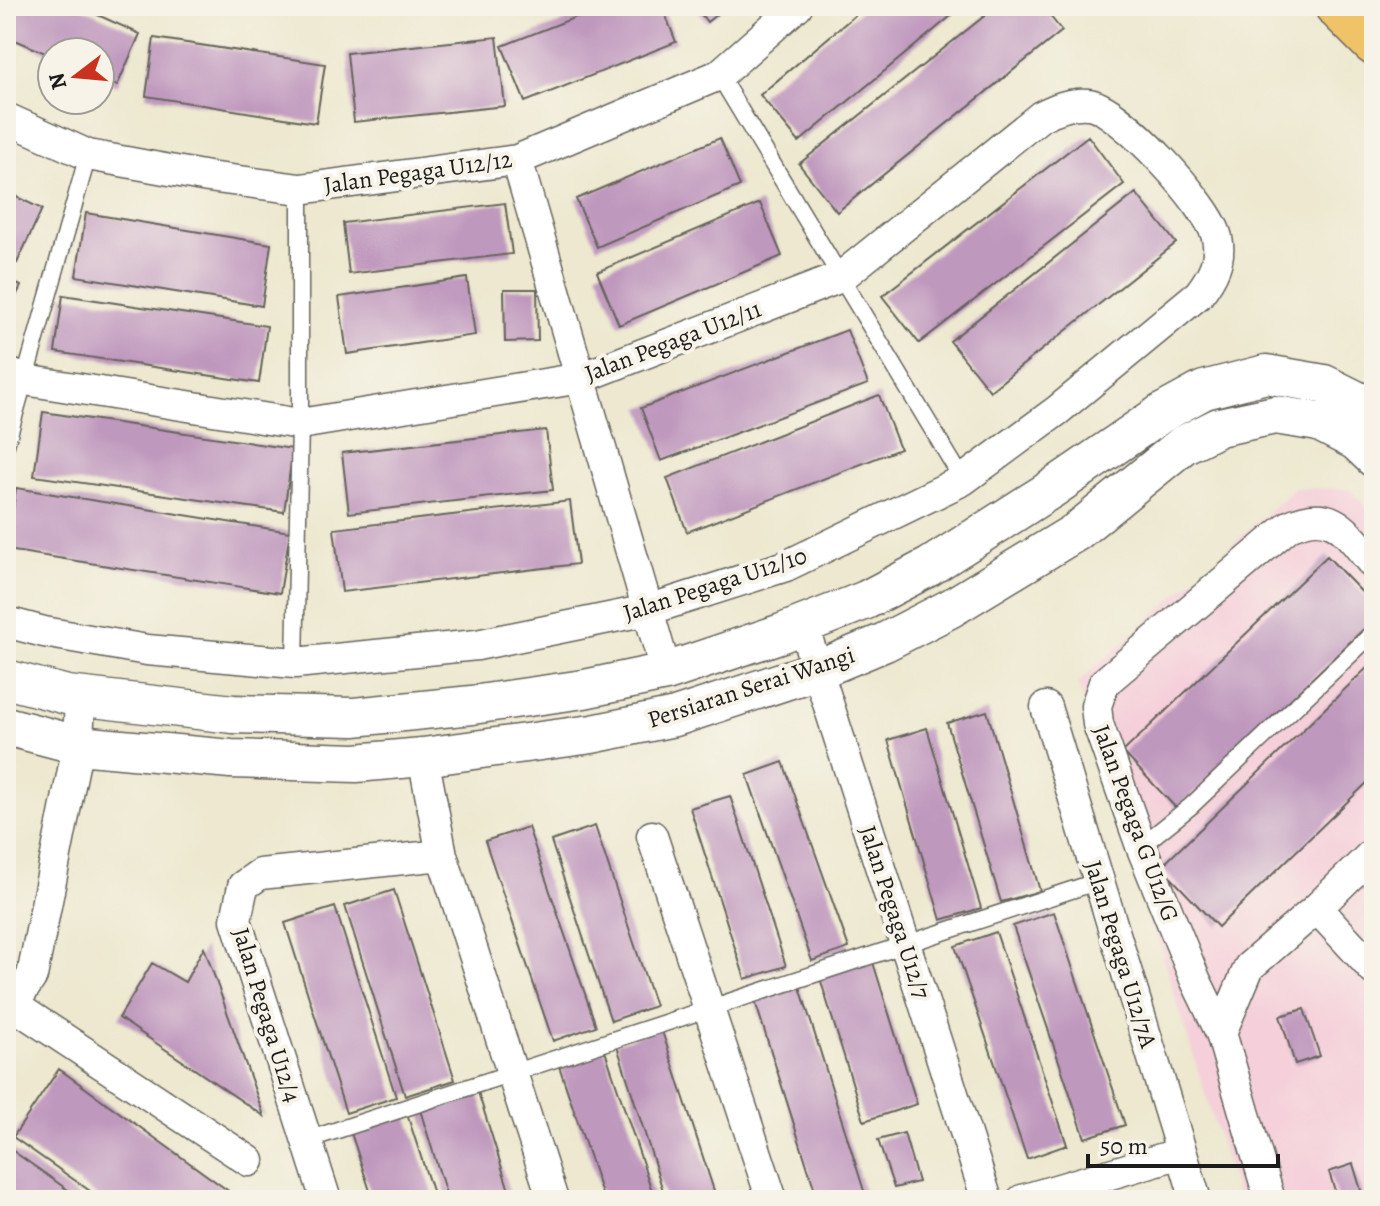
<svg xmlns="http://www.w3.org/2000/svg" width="1380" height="1206" font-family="Alegreya,serif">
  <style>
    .built { fill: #f5cfda }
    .building { fill: #bf98be }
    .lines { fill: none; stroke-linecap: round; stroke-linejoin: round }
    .service-casing { stroke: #65635b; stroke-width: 19 }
    .minor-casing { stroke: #65635b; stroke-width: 33 }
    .tertiary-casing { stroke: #65635b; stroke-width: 41 }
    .motorway-casing { stroke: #65635b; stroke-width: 47 }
    .service { stroke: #fff; stroke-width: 16 }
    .minor { stroke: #fff; stroke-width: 30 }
    .tertiary { stroke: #fff; stroke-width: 38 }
    .motorway { stroke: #f0c369; stroke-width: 44 }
    .labels { text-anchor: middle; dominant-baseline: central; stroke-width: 8; stroke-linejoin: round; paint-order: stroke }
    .street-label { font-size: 24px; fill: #1c1c1c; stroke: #f7f3e8 }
  </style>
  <rect width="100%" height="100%" fill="#f7f3e8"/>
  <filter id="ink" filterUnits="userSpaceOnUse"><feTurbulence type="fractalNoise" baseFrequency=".0125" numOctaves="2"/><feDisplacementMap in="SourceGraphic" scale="16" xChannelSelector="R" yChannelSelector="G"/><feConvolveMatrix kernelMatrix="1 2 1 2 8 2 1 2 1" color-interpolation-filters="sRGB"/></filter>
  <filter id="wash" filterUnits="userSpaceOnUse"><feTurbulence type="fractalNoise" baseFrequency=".006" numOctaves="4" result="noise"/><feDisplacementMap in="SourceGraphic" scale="32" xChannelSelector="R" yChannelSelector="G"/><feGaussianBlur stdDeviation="1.8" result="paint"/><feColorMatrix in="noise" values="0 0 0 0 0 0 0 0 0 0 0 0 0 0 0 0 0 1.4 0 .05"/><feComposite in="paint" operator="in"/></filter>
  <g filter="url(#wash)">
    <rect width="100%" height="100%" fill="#ede8cf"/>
    <path class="built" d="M1295,488l54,1 25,26v685h-136l-160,-517z"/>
    <g id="blocks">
      <path class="building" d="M6,6h72l62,28 -23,52 -17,-8v-26h-48v4l-46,-20z
        M604,6h58l14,36 -151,60 -23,-56z
        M695,6h32l-20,16z
        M866,6h97l-164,136 -39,-47z
        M997,6h45l20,25 -225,181 -38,-48z
        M497,37l8,69 -151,16 -7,-69z
        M154,38l171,26 -9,59 -170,-27z
        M1088,136l36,48 -205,159 -37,-47z
        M720,138l20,48 -143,61 -21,-48z
        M6,192l36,17 -25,54 -11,-6z
        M1136,193l40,50 -186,148 -40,-50z
        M505,203l7,51 -163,20 -6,-51z
        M760,203l22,53 -163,69 -22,-53z
        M86,213l185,31 -9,62 -186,-30z
        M467,278l8,57 -128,19 -8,-57z
        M6,279l15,7 -15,30z
        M504,289h33l1,52 -33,1z
        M63,295l204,31 -8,57 -204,-31z
        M847,330l21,54 -207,77 -20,-53z
        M879,395l21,54 -213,83 -20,-54z
        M43,412l250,37 -9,63 -250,-36z
        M546,430l7,60 -204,23 -7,-60z
        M16,488l274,44 -10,61 -273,-43z
        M570,501l8,63 -236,28 -8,-63z
        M1327,556l47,49v14l-197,190 -54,-57z
        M1374,661v115l-156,151 -57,-60z
        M987,711l53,180 -39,11 -54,-179z
        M927,728l54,180 -40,12 -53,-180z
        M783,762l66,186 -37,13 -65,-186z
        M730,796l56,170 -41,13 -55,-171z
        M595,826l60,180 -44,15 -60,-180z
        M528,827l68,199 -43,15 -68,-200z
        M394,890l61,190 -50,16 -60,-190z
        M335,907l61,190 -50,16 -61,-190z
        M1054,912l71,213 -40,13 -72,-212z
        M996,932l71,213 -40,14 -72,-213z
        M204,947l60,169 -145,-98 33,-55 33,19z
        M872,959l45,145 -53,17 -45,-146z
        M800,987l65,207 -18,6h-29l-63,-199z
        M1304,1009l16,47 -25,8 -15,-48z
        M661,1028l56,172h-51l-50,-157z
        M604,1048l51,152h-51l-46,-137z
        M59,1069l182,131h-138l-90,-63z
        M478,1092l34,108h-64l-28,-90z
        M407,1114l28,86h-62l-22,-67z
        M904,1133l14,49 -24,6 -16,-48z
        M6,1146l76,54h-76z
        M1353,1164l11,36h-26l-9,-28z"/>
    </g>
  </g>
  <g filter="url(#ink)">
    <use href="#blocks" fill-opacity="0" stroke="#65635b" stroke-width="2"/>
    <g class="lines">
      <g class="service-casing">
        <path id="service" d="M719,75l244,405
          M6,445l82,-290
          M295,663l5,-239v-235
          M1141,846l50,-40 183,-174
          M307,1140l792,-259"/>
      </g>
      <g class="minor-casing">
        <path id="minor" d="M6,118l82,37 120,22 92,12 217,-29 202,-85 78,-69
          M517,160l149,512
          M6,372l19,8 275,44 281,-46 260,-101 200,-161c14,-7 30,-14 47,-12 30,2 123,103 129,134 5,21 -5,39 -18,56l-141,116 -95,70 -177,86 -138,44 -171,35 -182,18 -148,-13 -103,-18 -38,-10
          M803,625l184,575
          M1046,707l150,493
          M423,757l19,98 111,345
          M652,836l120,364
          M1317,908l57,62
          M13,1005l236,156
          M6,1016l26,-40 46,-231 2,-48
          M1221,1033l28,-66 68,-59 57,-56
          M326,1200l-90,-280 7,-34 17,-12 182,-19
          M1022,1200l159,-47
          M1270,1200l-49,-167 -26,-54 -54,-133 -43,-122 -2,-18 8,-23 185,-157c45,-21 58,7 85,39"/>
      </g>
      <g class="tertiary-casing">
        <path id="tertiary" d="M6,679l61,16 166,19 121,3 118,-12 112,-16 82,-17 116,-39 84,-33 63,-33 121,-77 112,-77 42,-23 62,-16 58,10 50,25
          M6,726l72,19 153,14 125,4 67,-6 169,-23 83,-17 143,-47 67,-28 66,-34 125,-76 107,-87 36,-18 56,-12 44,7 37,19 18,17"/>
      </g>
      <g class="motorway-casing">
        <path id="motorway" d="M1337,6l37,37"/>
      </g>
      <use href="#service" class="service"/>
      <use href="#minor" class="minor"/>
      <use href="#tertiary" class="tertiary"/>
      <use href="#motorway" class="motorway"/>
    </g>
  </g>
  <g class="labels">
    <g class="street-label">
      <text transform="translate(418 172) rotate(-8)">Jalan Pegaga U12/12</text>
      <text transform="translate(673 341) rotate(-21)">Jalan Pegaga U12/11</text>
      <text transform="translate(715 584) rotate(-18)">Jalan Pegaga U12/10</text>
      <text transform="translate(751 687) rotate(-18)">Persiaran Serai Wangi</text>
      <text transform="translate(1136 823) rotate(70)">Jalan Pegaga G U12/G</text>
      <text transform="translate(895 912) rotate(72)">Jalan Pegaga U12/7</text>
      <text transform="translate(1121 954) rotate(73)">Jalan Pegaga U12/7A</text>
      <text transform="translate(267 1015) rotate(73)">Jalan Pegaga U12/4</text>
    </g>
  </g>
  <rect width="1380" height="1206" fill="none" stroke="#f7f3e8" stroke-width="32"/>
  <g transform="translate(76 76) rotate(254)"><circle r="38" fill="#f7f3e8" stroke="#9f9d96" stroke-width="2"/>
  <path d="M0-6L14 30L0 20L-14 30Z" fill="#c8321e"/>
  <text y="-12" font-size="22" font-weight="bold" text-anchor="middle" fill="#1c1c1c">N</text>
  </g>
  <path d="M1088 1154v12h190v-12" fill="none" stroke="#1c1c1c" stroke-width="4"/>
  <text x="1100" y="1154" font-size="24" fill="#1c1c1c" stroke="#f7f3e8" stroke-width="6" paint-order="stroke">50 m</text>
</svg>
